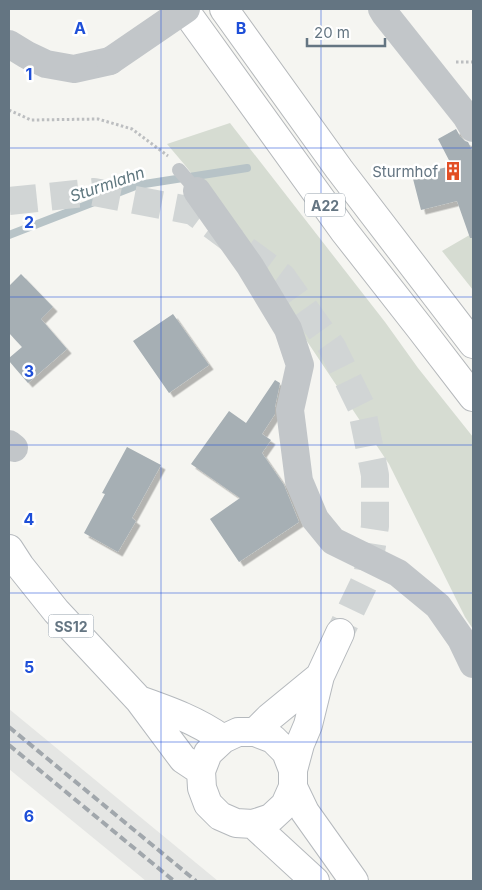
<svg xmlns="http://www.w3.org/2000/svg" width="482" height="890" font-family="Inter,sans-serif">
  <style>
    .built { fill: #e5e6e4 }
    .green { fill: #d6dcd2 }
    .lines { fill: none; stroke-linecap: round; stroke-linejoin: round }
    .stream { stroke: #b7c3c7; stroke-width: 8 }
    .building { fill: #a6afb4; filter: url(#shadow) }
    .primary-tunnel { stroke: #d1d5d5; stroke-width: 28; stroke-dasharray: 28 14; stroke-linecap: butt }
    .primary-casing { stroke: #b5b9bd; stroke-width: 30 }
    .motorway-casing { stroke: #b5b8bb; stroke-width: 30 }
    .path { stroke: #bcbec0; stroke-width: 3; stroke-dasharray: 2.5 2.5; stroke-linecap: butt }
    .service { stroke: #c2c6c9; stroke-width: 14 }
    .minor { stroke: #c2c6c9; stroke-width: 28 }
    .primary { stroke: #fff; stroke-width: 28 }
    .motorway { stroke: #fff; stroke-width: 28 }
    .rail { stroke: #a1a7ac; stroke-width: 4; stroke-dasharray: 8 4; stroke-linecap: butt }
    .minor-bridge { stroke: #c2c6c9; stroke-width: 28 }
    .grid { fill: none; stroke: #1d4ed8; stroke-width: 1; stroke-opacity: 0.55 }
    .labels { text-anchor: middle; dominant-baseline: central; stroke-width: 5; stroke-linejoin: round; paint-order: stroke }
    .shield { fill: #fff; stroke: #929ea8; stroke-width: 1 }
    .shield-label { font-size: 14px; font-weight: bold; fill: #647582 }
    .poi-label { font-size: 15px; fill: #647582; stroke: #fff; text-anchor: end }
    .water-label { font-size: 16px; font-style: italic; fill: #5f777f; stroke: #fff }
    .grid-label { font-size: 16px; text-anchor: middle; font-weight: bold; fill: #1d4ed8; stroke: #fff; stroke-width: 5; stroke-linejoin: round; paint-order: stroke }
  </style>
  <defs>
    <filter id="shadow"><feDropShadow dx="4.5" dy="4.5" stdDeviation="0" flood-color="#0004"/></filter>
  </defs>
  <rect width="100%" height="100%" fill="#f5f5f1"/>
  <path class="built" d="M9,709l209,172h-72l-137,-112z"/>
  <path class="green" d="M230,123l155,199 33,46 55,69v192l-8,-12 -76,-153 -175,-262 -30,-38 -17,-20z
    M473,233v57l-31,-39z"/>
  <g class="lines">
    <path class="stream" d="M9,235l129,-50 109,-17"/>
  </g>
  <path class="building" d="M456,129l4,7 5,5 3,1 5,10v86h-3l-13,-37 -36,9 -9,-35 40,-9 -14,-27z
    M21,274l32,33 -12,12 26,30 -39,34 -19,-22v-3l13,-11 -13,-14v-47z
    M173,314l36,51 -40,28 -36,-52z
    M275,380l5,3 -5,24v7l-13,20 9,6 -9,13 22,32 15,37 -60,40 -29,-43 30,-21 -49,-34 38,-53 17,12z
    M127,447l34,18 -29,53 4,3 -18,31 -34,-19 21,-39 -3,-1z"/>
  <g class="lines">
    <path class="primary-tunnel" d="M9,201l85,-9 99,19 89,66 50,70 29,59 14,69v51l-8,51 -27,56"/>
    <g class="primary-casing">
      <path id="primary" d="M9,549l11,17 36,45 83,89 44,59 18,12
        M139,700c31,11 57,20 84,39
        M255,732l15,-15 50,-41
        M293,770l-7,-18 -13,-13 -18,-7h-17l-15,7 -15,14 -7,18 1,17 6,16 12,12 16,7 17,1 18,-6 14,-13 8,-18v-17l7,-26 8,-19 12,-49 20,-43
        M293,787l12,25 49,69
        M253,824l62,57"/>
    </g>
    <g class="motorway-casing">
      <path id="motorway" d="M184,9l160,222 76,97 53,69
        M224,9l115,160 134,175"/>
    </g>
    <path class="path" d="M456,62h17
      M9,110l22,10 67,-1 34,10 36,27"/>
    <path class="service" d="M179,170l18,21"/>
    <path class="minor" d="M382,9l3,5 81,102 7,12
      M9,44l18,11 19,9 28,5 36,-8
      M197,191l53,75 38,63 12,36 -10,45 9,71 16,38 18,22 65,32 40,33 23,33 12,25
      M9,444l5,4"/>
    <use href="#primary" class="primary"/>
    <use href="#motorway" class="motorway"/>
    <path class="rail" d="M9,727l187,154
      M9,745l165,136"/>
    <path class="minor-bridge" d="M110,61l76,-52"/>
  </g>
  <path class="grid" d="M161,9v872M321,9v872M9,148h464M9,297h464M9,445h464M9,593h464M9,742h464"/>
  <defs>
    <g id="building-bare" transform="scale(1.5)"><path d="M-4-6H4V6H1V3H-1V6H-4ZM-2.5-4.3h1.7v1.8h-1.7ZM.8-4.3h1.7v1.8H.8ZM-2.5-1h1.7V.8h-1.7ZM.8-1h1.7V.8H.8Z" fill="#e24e24" stroke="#fff" stroke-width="2.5" paint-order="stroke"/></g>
  </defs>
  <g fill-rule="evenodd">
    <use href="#building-bare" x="453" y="171"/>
  </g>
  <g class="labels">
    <g class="shield">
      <rect x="305" y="193.5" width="40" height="23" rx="4"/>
      <rect x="48.5" y="614.5" width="45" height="23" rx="4"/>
    </g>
    <g class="shield-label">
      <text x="325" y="205">A22</text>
      <text x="71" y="626">SS12</text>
    </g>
    <g class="poi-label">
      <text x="438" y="171">Sturmhof</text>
    </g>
    <g class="water-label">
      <text transform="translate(107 184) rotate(-19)">Sturmlahn</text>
    </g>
  </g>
  <g class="grid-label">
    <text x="80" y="34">A</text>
    <text x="241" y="34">B</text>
    <text x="29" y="80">1</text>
    <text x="29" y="228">2</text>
    <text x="29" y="377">3</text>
    <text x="29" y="525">4</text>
    <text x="29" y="673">5</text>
    <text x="29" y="822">6</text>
  </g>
  <rect width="482" height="890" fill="none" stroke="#647582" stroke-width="20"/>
  <path d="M307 38v8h78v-8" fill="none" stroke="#647582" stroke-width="2.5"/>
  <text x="314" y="38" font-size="15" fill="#647582" stroke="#ffffff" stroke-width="4" paint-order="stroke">20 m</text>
</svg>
